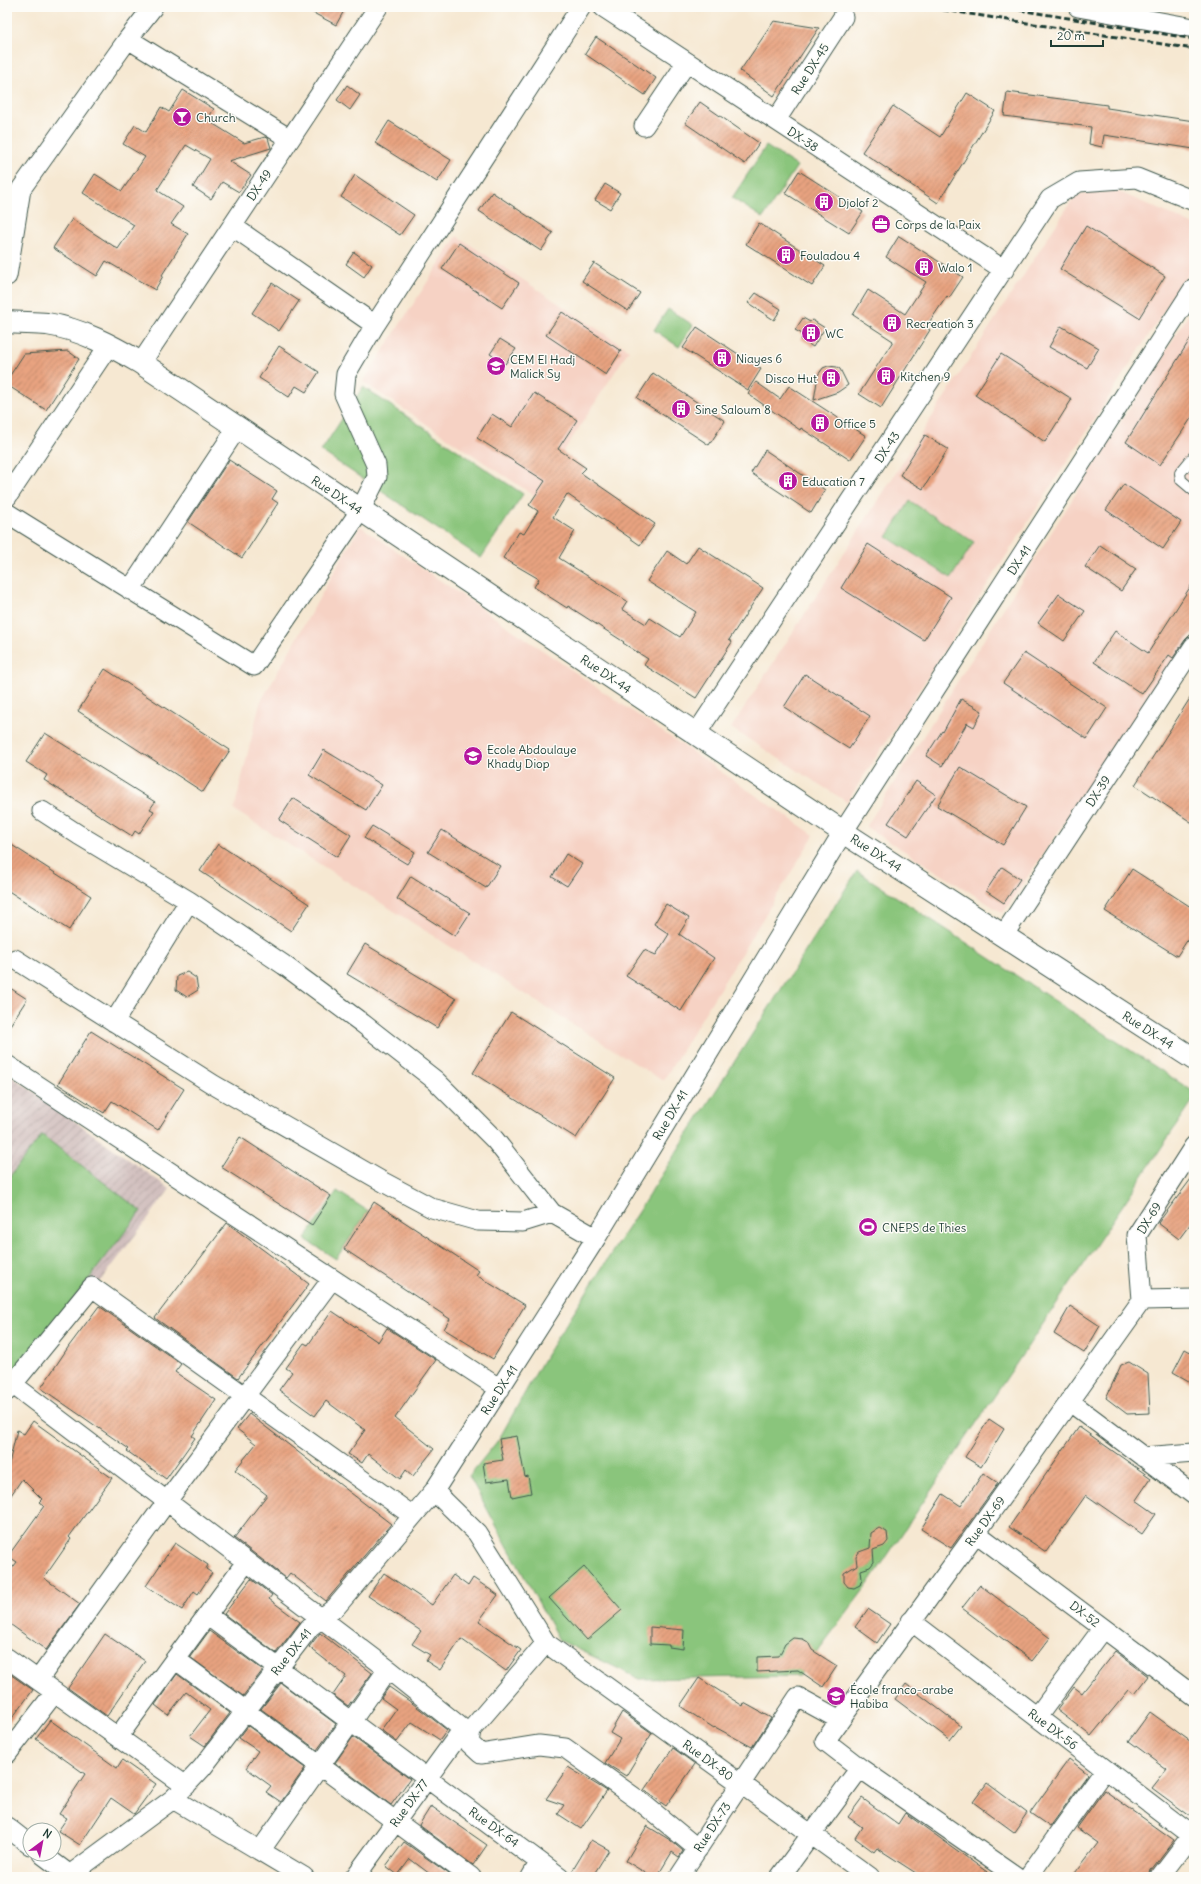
<svg xmlns="http://www.w3.org/2000/svg" width="1201" height="1884" font-family="Delius,sans-serif">
  <style>
    .built { fill: #f6d2c4 }
    .industrial { fill: url(#industrial-furrows) }
    .green { fill: #8ac57b; stroke: #548158 }
    .building { fill: url(#building-hatch) }
    .lines { fill: none; stroke-linecap: round; stroke-linejoin: round }
    .service-casing { stroke: #3f574c; stroke-width: 12 }
    .minor-casing { stroke: #3f574c; stroke-width: 21 }
    .tertiary-casing { stroke: #3f574c; stroke-width: 24 }
    .service { stroke: #fff; stroke-width: 10 }
    .minor { stroke: #fff; stroke-width: 19 }
    .tertiary { stroke: #fff; stroke-width: 22 }
    .rail { stroke: #1f3d34; stroke-width: 3; stroke-dasharray: 6 3; stroke-linecap: butt }
    .labels { text-anchor: middle; dominant-baseline: central; stroke-width: 3; stroke-linejoin: round; paint-order: stroke }
    .street-label { font-size: 12px; fill: #1f3d34; stroke: #fdfcf7 }
    .poi-label { font-size: 12px; fill: #1f3d34; stroke: #fdfcf7; text-anchor: start }
  </style>
  <defs>
    <pattern id="industrial-furrows" width="10" height="10" patternUnits="userSpaceOnUse"><rect width="10" height="10" fill="#d1bfbe"/><path d="M-1 1l2-2M0 10L10 0M9 11l2-2" fill="none" stroke="#a99c9b"/></pattern>
    <pattern id="building-hatch" width="6" height="6" patternUnits="userSpaceOnUse"><rect width="6" height="6" fill="#e8a380"/><path d="M-1 1l2-2M0 6l6-6M5 7l2-2" fill="none" stroke="#bb866a"/></pattern>
  </defs>
  <rect width="100%" height="100%" fill="#fdfcf7"/>
  <filter id="ink" filterUnits="userSpaceOnUse"><feTurbulence type="fractalNoise" baseFrequency=".025" numOctaves="2"/><feDisplacementMap in="SourceGraphic" scale="8" xChannelSelector="R" yChannelSelector="G"/><feConvolveMatrix kernelMatrix="1 2 1 2 8 2 1 2 1" color-interpolation-filters="sRGB"/></filter>
  <filter id="wash" filterUnits="userSpaceOnUse"><feTurbulence type="fractalNoise" baseFrequency=".012" numOctaves="4" result="noise"/><feDisplacementMap in="SourceGraphic" scale="16" xChannelSelector="R" yChannelSelector="G"/><feGaussianBlur stdDeviation="0.9" result="paint"/><feColorMatrix in="noise" values="0 0 0 0 0 0 0 0 0 0 0 0 0 0 0 0 0 1.4 0 .05"/><feComposite in="paint" operator="in"/></filter>
  <g filter="url(#wash)">
    <rect width="100%" height="100%" fill="#f6e8d2"/>
    <path class="built" d="M1117,191l77,34v40l-347,537 -116,-74 345,-534z
      M457,236l172,114 -94,146 -172,-114z
      M1194,306v326l-191,281 -137,-86z
      M360,526l454,309 -151,246 -429,-271 26,-107z"/>
    <path class="industrial" d="M7,1073l163,116 -163,217z"/>
    <path class="green" d="M766,146l31,20 -34,52 -31,-20z
      M668,309l25,16 -14,22 -25,-17z
      M363,387l160,107 -42,64 -160,-107z
      M910,501l64,41 -23,36 -64,-41z
      M857,871l337,221v7l-325,484 -70,93 -159,3 -81,-39 -90,-164 30,-37 47,-84z
      M42,1135l99,76 -125,163 -9,-7v-187z
      M337,1191l31,20 -32,48 -31,-20z"/>
    <g id="blocks">
      <path class="building" d="M302,7h44l-10,18z
        M774,21l45,7 -45,68 -34,-25z
        M596,37l60,41 -11,17 -60,-41z
        M347,85l13,10 -10,15 -13,-10z
        M183,90l31,19 -7,11 37,23 21,-6 3,1 3,10 -42,13 22,14 -12,17 -17,-10 -11,17 -18,-12 17,-28 -24,-14 -29,45 26,17 -12,17 17,10 -26,41 1,1 -8,14 -49,-29 -9,15 -44,-28 19,-29 46,30 16,-24 -51,-32 12,-19 27,17 23,-34 -22,-13 12,-19 11,7 15,-25 8,5z
        M1007,92l100,13v3l87,13v28l-90,-14 -2,12 -13,-3 2,-17 -87,-11z
        M967,93l28,18 -57,92 -76,-51 31,-46 47,31z
        M700,102l59,41 -14,21 -60,-41z
        M389,121l62,39 -14,22 -62,-39z
        M799,171l64,41 -14,21 -64,-40z
        M355,175l59,40 -14,20 -59,-38z
        M605,184l15,9 -10,16 -15,-9z
        M492,192l61,41 -12,18 -62,-40z
        M759,223l66,43 -13,20 -66,-42z
        M1086,226l79,50 -26,42 -79,-49z
        M899,236l64,41 -14,21 -2,-2 -21,31 4,3 -49,78 -22,-14 34,-53 -40,-26 15,-25 37,24 21,-32 -40,-25z
        M459,243l60,40 -17,25 -60,-39z
        M354,252l18,13 -8,12 -18,-13z
        M594,263l46,30 -12,18 -46,-30z
        M272,283l27,18 -20,30 -27,-18z
        M756,293l25,16 -7,11 -26,-17z
        M562,312l59,39 -15,24 -60,-40z
        M803,318l7,4 2,-2 13,8 -12,19 -12,-8 3,-4 -9,-5z
        M1061,326l38,22 -12,20 -38,-21z
        M697,327l64,42 -13,21 -65,-42z
        M1194,333v81l-34,51 -34,-23z
        M500,339l16,10 -11,15 -15,-10z
        M279,346l40,26 -13,20 -10,-6 -7,11 -30,-19z
        M68,351l11,8 -33,51 -39,-25v-5l17,-26z
        M1001,354l71,45 -27,43 -70,-47z
        M828,366l9,1 3,2 8,16 -10,7 -24,8 4,-25 5,-7z
        M653,373l72,48 -16,24 -72,-47z
        M756,382l24,17 9,-13 77,50 -16,24 -49,-32 -1,2 -52,-36z
        M534,393l43,27 -19,29 28,19 -5,5 74,51 -15,21 -73,-51 -14,23 22,14 -16,27 68,43 -5,8 24,15 4,-6 30,19 16,-25 -49,-31 20,-30 19,13 12,-18 65,42 -34,52 3,2 -36,56 -52,-33 4,-6 -25,-16 1,-1 -56,-36 -1,2 -33,-21 5,-8 -36,-21 16,-26 5,2 14,-23 -9,-6 16,-24 -68,-43 15,-24 20,13z
        M925,435l23,14 -25,40 -23,-14z
        M765,450l60,40 -14,23 -60,-40z
        M229,460l48,31 -5,8 6,4 -36,55 -54,-36z
        M1124,484l57,38 -18,27 -57,-39z
        M868,544l83,53 -27,43 -83,-52z
        M1100,545l36,24 -15,22 -36,-24z
        M1194,581v50l-9,9 -12,18 -4,-3 -27,39 -48,-32 21,-31 33,22z
        M1059,594l26,17 -21,30 -26,-18z
        M1024,653l83,55 -20,31 -84,-56z
        M105,669l125,81 -27,42 -125,-81z
        M805,674l65,42 -21,33 -65,-42z
        M1194,692v132l-59,-39z
        M961,699l21,12 -8,16 -7,-4 -25,43 -16,-10 16,-25 1,1z
        M45,733l110,69 -5,7 4,2 -15,23 -4,-3 -3,5 -88,-56 3,-5 -21,-13z
        M324,750l58,35 -16,25 -57,-35z
        M960,767l66,40 -23,38 -66,-39z
        M916,781l20,14 -28,41 -20,-13z
        M293,798l58,37 -14,22 -58,-37z
        M372,826l43,26 -8,12 -43,-26z
        M442,830l58,36 -14,22 -58,-36z
        M7,842l84,54 -22,34 -62,-40z
        M218,844l91,60 -18,27 -91,-60z
        M566,854l16,10 -15,22 -15,-9z
        M1002,867l18,12 -16,24 -18,-12z
        M1132,869l62,40v21l-17,26 -72,-45z
        M411,876l59,37 -15,23 -58,-37z
        M666,904l23,14 -10,16 35,24 -33,53 -55,-35 18,-26 12,5 13,-21 -15,-10z
        M365,944l91,55 -19,29 -90,-54z
        M187,972l9,6 2,12 -11,7 -11,-7 1,-14z
        M7,986l20,13 -20,31z
        M511,1012l104,66 -39,60 -103,-65z
        M91,1031l93,58 -26,41 -46,-29 -8,12 -46,-29z
        M240,1137l91,59 -19,29 -91,-58z
        M1194,1175v44l-15,20 -21,-16z
        M374,1202l105,69 -3,4 49,30 -32,54 -49,-30 6,-10 -106,-70z
        M227,1223l82,61 -71,94 -83,-60z
        M99,1306l82,58 -6,8 41,28 -24,36 3,2 -29,41 -39,-28 2,-2 -88,-61 28,-42z
        M1070,1306l30,20 -16,27 -30,-19z
        M332,1311l46,31 9,-14 49,32 -41,58 39,31 -21,27 -7,-6 -6,9 -32,-25 -6,9 -14,-9 17,-24 -39,-29 -11,15 -36,-26 13,-18 -6,-4 18,-25 4,2z
        M1185,1349l9,5v30l-21,-12z
        M1129,1362l19,12 2,39 -23,1 -21,-16 15,-33z
        M249,1414l142,110 -65,77 -36,-28 -4,5 -52,-40 33,-43 -32,-25 21,-26 -19,-15z
        M989,1419l15,10 -23,38 -16,-10z
        M33,1421l79,57 -43,59 2,2 -27,39 36,26 -34,46 -39,-28v-47l10,-13 -9,-6 36,-50 -5,-4 3,-3 -20,-20 -15,22v-29l10,-42 7,4z
        M1079,1427l72,51 -15,22 20,14 -14,20 -56,-39 -40,57 -37,-25z
        M517,1436l8,41 3,-1 3,17 -19,4 -3,-18 -23,3 -3,-19 20,-3 -4,-21z
        M983,1473l15,10 -47,65 -30,-19 22,-35 18,12z
        M879,1528l8,4 1,9 -4,5 -11,4 1,12 -4,5 -9,3 1,9 -2,6 -6,3 -6,-1 -4,-5v-9l13,-8 -1,-8 3,-5 11,-4 1,-15z
        M175,1543l33,22 -2,4 6,4 -14,21 -4,-3 -12,19 -36,-24z
        M584,1567l38,43 -35,30 -38,-42z
        M384,1573l48,32 21,-30 15,11 5,-8 25,17 -19,26 42,29 -15,21 -45,-32 -21,31 -14,-9 4,-6 -18,-11 9,-13 -53,-35z
        M251,1579l21,16 -3,4 31,23 -24,31 -52,-39z
        M980,1585l70,53 -18,23 -70,-53z
        M868,1609l22,15 -13,19 -22,-16z
        M650,1627l34,3 -1,19 -14,-2v-2l-19,-1z
        M209,1631l54,39 -20,26 -53,-39z
        M320,1633l52,40 -24,33 -15,-11 13,-19 -37,-29z
        M105,1634l40,27 -38,55 -39,-28z
        M793,1638l10,1 5,3 4,8 25,16 -14,21 -25,-17 -41,2v-15l22,-1 6,-12z
        M1115,1651l33,25 -14,18 -5,-4 -38,46 -34,-26 17,-23 8,6z
        M7,1672l26,18 -26,35z
        M177,1674l53,39 -25,33 -15,-10 20,-26 -24,-18 -18,23 -13,-10z
        M699,1678l44,28 1,-3 27,15 -19,29 -37,-20 -1,1 -34,-22z
        M281,1683l55,41 -19,26 -56,-41z
        M906,1684l55,42 -11,14 -55,-41z
        M389,1687l23,16 35,27 -7,10 -28,-18 -15,20 -16,-12 15,-21 -15,-11z
        M622,1712l30,21 -26,43 -21,-13 15,-24 -10,-6z
        M1150,1712l44,32v75l-42,-31 15,-19 -38,-28z
        M50,1720l67,48 5,-8 34,24 -22,30 -23,-16 -31,47 -22,-14 9,-13 -8,-4 26,-40 -49,-35z
        M248,1726l57,42 -24,34 -15,-10 5,-6 -25,-18 12,-17 -19,-13z
        M353,1737l57,42 -19,26 -56,-42z
        M673,1748l22,16 -29,42 -22,-16z
        M1069,1759l19,15 -38,53 -20,-14z
        M568,1767l39,24 -26,38 -23,-15 6,-9 -18,-6z
        M987,1783l40,30 -13,19 -41,-30z
        M1104,1790l70,50 -23,30 -2,7h-77l26,-34 -21,-15z
        M862,1798l36,26 7,-11 89,64h-72l-45,-29 -3,4 -19,-14 7,-11 -14,-10z
        M431,1806l56,39 -14,20 -54,-40z
        M647,1826l23,14 13,11 -4,6 -7,-5 -15,25h-5l-26,-16z
        M591,1840l18,10 -17,27h-14l-7,-4z
        M404,1842l45,32 -2,3h-13l-24,-18 -12,16 -12,-9z"/>
    </g>
  </g>
  <g filter="url(#ink)">
    <use href="#blocks" fill-opacity="0" stroke="#3f574c" stroke-width="1"/>
    <g class="lines">
      <g class="service-casing">
        <path id="service" d="M1194,456l-14,17 1,7 13,11"/>
      </g>
      <g class="minor-casing">
        <path id="minor" d="M603,7l401,263
          M1078,7l116,21
          M128,39l162,100
          M776,120l67,-103
          M644,126l43,-64
          M232,226l143,99
          M7,276l14,-87 107,-150 25,-32
          M141,363l237,-356
          M7,497l102,-152
          M7,513l247,153 106,-155 17,-34 -1,-12 -32,-71 2,-20 29,-49 206,-318
          M130,590l107,-162
          M696,734l354,-535 29,-17 58,-4 57,23
          M42,811l37,24 110,66 95,64 78,58 73,57 60,60 57,73 44,25
          M1003,936l191,-290
          M15,959l199,126 171,98 47,25 46,13 45,1 29,-9
          M114,1022l75,-121
          M7,1065l493,324
          M1142,1300l-5,-65 57,-89
          M1142,1300l52,-1
          M7,1380l381,289 75,60 8,1
          M7,1391l85,-104 321,229
          M1069,1401l125,94
          M1143,1457l51,-4
          M434,1491l43,42 69,110 324,234
          M976,1533l218,163
          M207,1615l353,262
          M911,1621l283,216
          M546,1643l-75,87 -2,13 12,11 58,-9 26,3 76,54 57,47
          M7,1658l179,128
          M175,1659l296,218
          M38,1680l129,-179 165,-222
          M1037,1717l66,-89
          M118,1737l128,-175
          M7,1754l48,-62
          M173,1799l131,78
          M7,1827l23,18
          M260,1851l128,-182
          M42,1854l28,21
          M67,1877l106,-78 29,-31 108,-141 26,-20 98,-116 162,-253 247,-406 351,-544
          M355,1877l108,-148
          M531,1877l9,-15
          M679,1877l119,-180 42,23
          M780,1877l80,-109
          M1017,1877l-157,-109 -35,-27 151,-208 166,-233
          M1028,1877l77,-108
          M1160,1877l32,-42"/>
      </g>
      <g class="tertiary-casing">
        <path id="tertiary" d="M7,322c13,1 27,1 40,2 34,5 65,22 94,39l702,469 351,227"/>
      </g>
      <use href="#service" class="service"/>
      <use href="#minor" class="minor"/>
      <use href="#tertiary" class="tertiary"/>
      <path class="rail" d="M925,7l269,42
        M1002,7l192,32"/>
    </g>
  </g>
  <defs>
    <g id="bar-disc" transform="scale(1)"><circle r="9.5" fill="#b5179e" stroke="#fdfcf7"/><path d="M-6-5H6L.8 .8V4.5H3.5V6h-7V4.5H-.8V.8Z" fill="#fff"/></g>
    <g id="building-disc" transform="scale(1)"><circle r="9.5" fill="#b5179e" stroke="#fdfcf7"/><path d="M-4-6H4V6H1V3H-1V6H-4ZM-2.5-4.3h1.7v1.8h-1.7ZM.8-4.3h1.7v1.8H.8ZM-2.5-1h1.7V.8h-1.7ZM.8-1h1.7V.8H.8Z" fill="#fff"/></g>
    <g id="office-disc" transform="scale(1)"><circle r="9.5" fill="#b5179e" stroke="#fdfcf7"/><path d="M-6-3h4V-5.5h4V-3h4V5H-6ZM-1-4.5V-3h2v-1.5ZM-6 0V1H6V0Z" fill="#fff"/></g>
    <g id="university-disc" transform="scale(1)"><circle r="9.5" fill="#b5179e" stroke="#fdfcf7"/><path d="M0-5L7-2L0 1L-7-2ZM-4 1L0 2.5L4 1V4Q0 6-4 4Z" fill="#fff"/></g>
    <g id="school-disc" transform="scale(1)"><circle r="9.5" fill="#b5179e" stroke="#fdfcf7"/><path d="M0-5L7-2L0 1L-7-2ZM-4 1L0 2.5L4 1V4Q0 6-4 4Z" fill="#fff"/></g>
    <g id="stadium-disc" transform="scale(1)"><circle r="9.5" fill="#b5179e" stroke="#fdfcf7"/><path d="M0-5a6.5 5 0 1 0 0 10a6.5 5 0 1 0 0-10ZM-3.5-1.8h7v3.6h-7Z" fill="#fff"/></g>
  </defs>
  <g fill-rule="evenodd">
    <use href="#bar-disc" x="182" y="117"/>
    <use href="#building-disc" x="824" y="202"/>
    <use href="#office-disc" x="881" y="224"/>
    <use href="#building-disc" x="786" y="255"/>
    <use href="#building-disc" x="924" y="267"/>
    <use href="#building-disc" x="892" y="323"/>
    <use href="#building-disc" x="811" y="333"/>
    <use href="#building-disc" x="722" y="358"/>
    <use href="#university-disc" x="496" y="366"/>
    <use href="#building-disc" x="886" y="376"/>
    <use href="#building-disc" x="831" y="378"/>
    <use href="#building-disc" x="681" y="409"/>
    <use href="#building-disc" x="820" y="423"/>
    <use href="#building-disc" x="788" y="481"/>
    <use href="#school-disc" x="473" y="756"/>
    <use href="#stadium-disc" x="868" y="1227"/>
    <use href="#school-disc" x="836" y="1696"/>
  </g>
  <g class="labels">
    <g class="street-label">
      <text transform="translate(810 69) rotate(-57)">Rue DX-45</text>
      <text transform="translate(803 139) rotate(33)">DX-38</text>
      <text transform="translate(259 185) rotate(-56)">DX-49</text>
      <text transform="translate(887 447) rotate(-56)">DX-43</text>
      <text transform="translate(337 495) rotate(34)">Rue DX-44</text>
      <text transform="translate(1019 560) rotate(-57)">DX-41</text>
      <text transform="translate(606 674) rotate(34)">Rue DX-44</text>
      <text transform="translate(1098 791) rotate(-57)">DX-39</text>
      <text transform="translate(876 853) rotate(33)">Rue DX-44</text>
      <text transform="translate(1148 1030) rotate(33)">Rue DX-44</text>
      <text transform="translate(670 1115) rotate(-59)">Rue DX-41</text>
      <text transform="translate(1149 1218) rotate(-59)">DX-69</text>
      <text transform="translate(499 1390) rotate(-57)">Rue DX-41</text>
      <text transform="translate(985 1521) rotate(-54)">Rue DX-69</text>
      <text transform="translate(1085 1614) rotate(37)">DX-52</text>
      <text transform="translate(291 1652) rotate(-51)">Rue DX-41</text>
      <text transform="translate(1053 1729) rotate(37)">Rue DX-56</text>
      <text transform="translate(708 1760) rotate(36)">Rue DX-80</text>
      <text transform="translate(409 1803) rotate(-54)">Rue DX-77</text>
      <text transform="translate(494 1827) rotate(36)">Rue DX-64</text>
      <text transform="translate(712 1827) rotate(-57)">Rue DX-73</text>
    </g>
    <g class="poi-label">
      <text x="196" y="117">Church</text>
      <text x="838" y="202">Djolof 2</text>
      <text x="895" y="224">Corps de la Paix</text>
      <text x="800" y="255">Fouladou 4</text>
      <text x="938" y="267">Walo 1</text>
      <text x="906" y="323">Recreation 3</text>
      <text x="825" y="333">WC</text>
      <text x="736" y="358">Niayes 6</text>
      <text x="510" y="359">CEM El Hadj<tspan x="510" dy="14">Malick Sy</tspan></text>
      <text x="900" y="376">Kitchen 9</text>
      <text x="817" y="378" text-anchor="end">Disco Hut</text>
      <text x="695" y="409">Sine Saloum 8</text>
      <text x="834" y="423">Office 5</text>
      <text x="802" y="481">Education 7</text>
      <text x="487" y="749">Ecole Abdoulaye<tspan x="487" dy="14">Khady Diop</tspan></text>
      <text x="882" y="1227">CNEPS de Thies</text>
      <text x="850" y="1689">École franco-arabe<tspan x="850" dy="14">Habiba</tspan></text>
    </g>
  </g>
  <rect width="1201" height="1884" fill="none" stroke="#fdfcf7" stroke-width="24"/>
  <g transform="translate(42 1842) rotate(32)"><circle r="19" fill="#fdfcf7" stroke="#a4b0a9"/>
  <path d="M0-3L7 15L0 10L-7 15Z" fill="#b5179e"/>
  <text y="-6" font-size="11" font-weight="bold" text-anchor="middle" fill="#1f3d34">N</text>
  </g>
  <path d="M1051 40v6h52v-6" fill="none" stroke="#1f3d34" stroke-width="2"/>
  <text x="1057" y="40" font-size="12" fill="#1f3d34" stroke="#fdfcf7" stroke-width="3" paint-order="stroke">20 m</text>
</svg>
